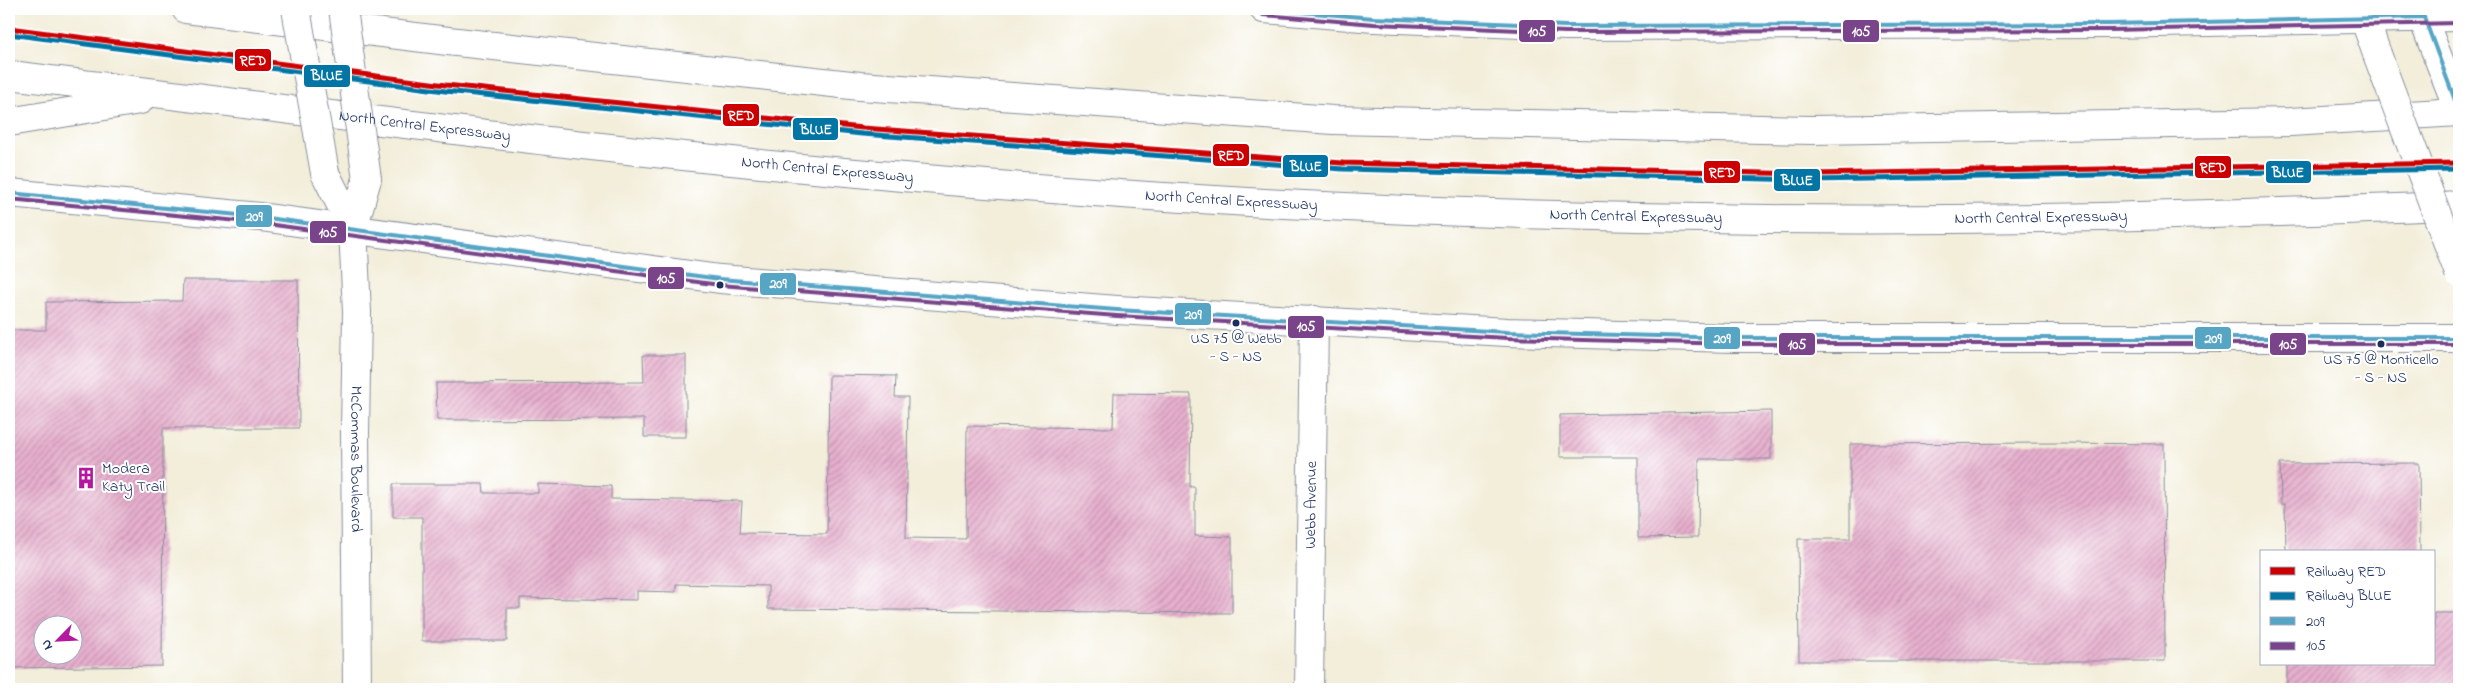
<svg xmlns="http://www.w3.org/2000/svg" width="2468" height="698" font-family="'Indie Flower',sans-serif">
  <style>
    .building { fill: url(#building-hatch); fill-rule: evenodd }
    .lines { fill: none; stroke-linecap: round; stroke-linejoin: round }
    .minor-casing { stroke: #878e9c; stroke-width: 30 }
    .tertiary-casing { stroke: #878e9c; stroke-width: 30 }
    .secondary-casing { stroke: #878e9c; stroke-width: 30 }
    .motorway-casing { stroke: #878e9c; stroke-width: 30 }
    .minor { stroke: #fff; stroke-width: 28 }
    .tertiary { stroke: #fff; stroke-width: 28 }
    .secondary { stroke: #fff; stroke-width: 28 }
    .motorway { stroke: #fff; stroke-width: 28 }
    .tertiary-bridge-casing { stroke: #878e9c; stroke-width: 30; stroke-linecap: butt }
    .tertiary-bridge { stroke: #fff; stroke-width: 28 }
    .bus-1-casing { stroke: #fff; stroke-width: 8 }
    .bus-2-casing { stroke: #fff; stroke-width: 8 }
    .bus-1 { stroke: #57a5c5; stroke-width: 4 }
    .bus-2 { stroke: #794489; stroke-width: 4 }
    .rail-1-casing { stroke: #fff; stroke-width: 9 }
    .rail-2-casing { stroke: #fff; stroke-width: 9 }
    .rail-1 { stroke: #c00; stroke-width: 5 }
    .rail-2 { stroke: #0275a4; stroke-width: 5 }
    .bus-dot { fill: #1b2f5e; stroke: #fff; stroke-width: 2 }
    .labels { text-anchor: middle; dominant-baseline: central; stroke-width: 4; stroke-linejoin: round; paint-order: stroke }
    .bus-label { font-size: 15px; fill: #1b2f5e; stroke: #fff }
    .street-label { font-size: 16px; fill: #1b2f5e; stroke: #fff }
    .poi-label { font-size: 16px; fill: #1b2f5e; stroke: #fff; text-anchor: start }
    .line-badge { stroke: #fff; stroke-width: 2 }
    .badge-label { font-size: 14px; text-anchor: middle; font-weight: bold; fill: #fff }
  </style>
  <defs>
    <pattern id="building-hatch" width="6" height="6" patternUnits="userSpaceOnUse" patternTransform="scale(1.25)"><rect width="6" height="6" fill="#e8b0ce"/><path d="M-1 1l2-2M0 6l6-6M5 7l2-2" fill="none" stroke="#bb90aa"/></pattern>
  </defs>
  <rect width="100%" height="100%" fill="#fff"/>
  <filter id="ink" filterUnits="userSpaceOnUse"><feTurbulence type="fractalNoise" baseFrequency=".02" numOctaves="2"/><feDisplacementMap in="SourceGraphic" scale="10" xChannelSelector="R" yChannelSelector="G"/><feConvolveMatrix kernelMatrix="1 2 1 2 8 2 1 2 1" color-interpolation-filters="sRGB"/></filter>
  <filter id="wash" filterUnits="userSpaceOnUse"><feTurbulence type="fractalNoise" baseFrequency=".0096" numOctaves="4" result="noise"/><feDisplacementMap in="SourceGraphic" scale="20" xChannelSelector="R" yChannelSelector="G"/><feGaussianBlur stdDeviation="1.12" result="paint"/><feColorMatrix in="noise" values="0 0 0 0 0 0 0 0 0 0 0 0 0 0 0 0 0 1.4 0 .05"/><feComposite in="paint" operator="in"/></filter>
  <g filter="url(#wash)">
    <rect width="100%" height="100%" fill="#f3eeda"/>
    <g id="blocks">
      <path class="building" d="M183,280h115l1,148h-136l-1,238 -153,2v-338h37v-28l136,-1zM42,626h30v30h-30z
        M643,355h43v82h-42v-18l-207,1 -1,-37 208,-1z
        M829,375l67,1 -1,21h13l-2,141 60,1 1,-113 146,2 1,-35 77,1 -1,93h5v49l37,1v76l-464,-4v-23l-92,-2v8l-39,-1v9l-117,-2v10h-13v33h-85v-124h-29v-33h90l1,9h54v-9l73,2v13l131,2 -2,32 87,1z
        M1771,411v48h-72l-1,78 -60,1v-81h-78v-42z
        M2060,443l104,1 1,217h-366l-1,-122h52v-95z
        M2419,463l1,89h-134l-1,-48h-4l-1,-40z
        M2434,613h25v76h-172v-25h147z"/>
    </g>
  </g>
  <g filter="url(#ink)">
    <use href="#blocks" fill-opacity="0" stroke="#878e9c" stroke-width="1"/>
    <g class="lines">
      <g class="minor-casing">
        <g id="minor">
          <path id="s1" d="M353,229l4,83 -2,119 2,258"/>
          <path id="s2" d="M1309,689l5,-369"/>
        </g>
      </g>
      <g class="tertiary-casing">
        <path id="tertiary" d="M2361,9l16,45
          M2419,9l40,102
          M325,173l28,56
          M353,229l14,-50"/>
      </g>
      <g class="secondary-casing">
        <path id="secondary" d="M1264,9l110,9 192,8 543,-2 350,-7
          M9,193l251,24 460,62 397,31 390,22 226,6h726"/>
      </g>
      <g class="motorway-casing">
        <g id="motorway">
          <path d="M186,9l262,32 412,45 473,34 479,10 478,-8 169,-10"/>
          <path id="s3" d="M9,75c290,35 580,75 871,100 443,40 888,53 1332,39 83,-3 165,-4 247,-9"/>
          <path d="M9,122l131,-22"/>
        </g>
      </g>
      <use href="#minor" class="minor"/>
      <use href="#tertiary" class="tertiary"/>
      <use href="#secondary" class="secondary"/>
      <use href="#motorway" class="motorway"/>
      <g class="tertiary-bridge-casing">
        <path id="tertiary-bridge" d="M296,9l29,164
          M343,9l24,170
          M2377,54l82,219"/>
      </g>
      <use href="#tertiary-bridge" class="tertiary-bridge"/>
      <g class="bus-1-casing">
        <path id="bus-1" d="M1264,9l110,9 192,8 543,-2 315,-7 35,94
          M9,193l251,24 460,62 397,31 390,22 226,6h726"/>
      </g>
      <g class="bus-2-casing">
        <path id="bus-2" d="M1263,15l111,9 192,8 543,-2 350,-7
          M9,199l250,24 461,62 397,31 390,22 226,6h726"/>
      </g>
      <use href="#bus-1" class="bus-1"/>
      <use href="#bus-2" class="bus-2"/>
      <g class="rail-1-casing">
        <path id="rail-1" d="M9,28l437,57 417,43 480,35 467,11 649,-11"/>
      </g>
      <g class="rail-2-casing">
        <path id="rail-2" d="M9,34l436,57 417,43 481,35 467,11 649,-11"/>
      </g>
      <use href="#rail-1" class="rail-1"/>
      <use href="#rail-2" class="rail-2"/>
    </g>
  </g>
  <defs>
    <g id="building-bare" transform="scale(1.725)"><path d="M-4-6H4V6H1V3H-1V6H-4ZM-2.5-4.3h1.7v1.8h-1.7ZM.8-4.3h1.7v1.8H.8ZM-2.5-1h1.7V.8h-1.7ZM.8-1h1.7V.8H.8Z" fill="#b5179e" stroke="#fff" stroke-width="2.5" paint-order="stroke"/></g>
  </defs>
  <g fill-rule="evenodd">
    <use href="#building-bare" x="86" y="478"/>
  </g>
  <g class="bus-dot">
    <circle cx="720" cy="285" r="4.5"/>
    <circle cx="1236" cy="323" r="4.5"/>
    <circle cx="2381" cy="344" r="4.5"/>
  </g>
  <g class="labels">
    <g class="bus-label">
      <text x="1236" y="339">US 75 @ Webb<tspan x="1236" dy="18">- S - NS</tspan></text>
      <text x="2381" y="360">US 75 @ Monticello<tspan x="2381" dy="18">- S - NS</tspan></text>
    </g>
    <g class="street-label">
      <text stroke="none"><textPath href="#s3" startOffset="419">North Central Expressway</textPath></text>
      <text stroke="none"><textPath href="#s3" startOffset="824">North Central Expressway</textPath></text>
      <text stroke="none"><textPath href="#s3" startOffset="1229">North Central Expressway</textPath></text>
      <text stroke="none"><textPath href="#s3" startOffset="1634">North Central Expressway</textPath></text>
      <text stroke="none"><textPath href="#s3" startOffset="2039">North Central Expressway</textPath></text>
      <text stroke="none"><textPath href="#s1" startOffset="230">McCommas Boulevard</textPath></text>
      <text stroke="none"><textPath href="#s2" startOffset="184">Webb Avenue</textPath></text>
    </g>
    <g class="poi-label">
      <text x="102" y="469">Modera<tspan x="102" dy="18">Katy Trail</tspan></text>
    </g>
  </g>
  <g class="line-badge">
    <rect x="1518" y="19" width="38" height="24" rx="5" fill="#794489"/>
    <rect x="1842" y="19" width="38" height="24" rx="5" fill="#794489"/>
    <rect x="234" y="48" width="38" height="24" rx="5" fill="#c00"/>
    <rect x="303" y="64" width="48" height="24" rx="5" fill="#0275a4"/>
    <rect x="722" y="103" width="38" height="24" rx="5" fill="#c00"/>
    <rect x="792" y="117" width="47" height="24" rx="5" fill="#0275a4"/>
    <rect x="1212" y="143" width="38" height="24" rx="5" fill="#c00"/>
    <rect x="1282" y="154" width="47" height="24" rx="5" fill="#0275a4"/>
    <rect x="2194" y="155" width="38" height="24" rx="5" fill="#c00"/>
    <rect x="2265" y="160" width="47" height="24" rx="5" fill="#0275a4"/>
    <rect x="1703" y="160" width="38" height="24" rx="5" fill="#c00"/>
    <rect x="1773" y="168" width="48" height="24" rx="5" fill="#0275a4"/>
    <rect x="235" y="204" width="38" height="24" rx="5" fill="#57a5c5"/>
    <rect x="309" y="220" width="38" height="24" rx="5" fill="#794489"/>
    <rect x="647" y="266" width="38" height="24" rx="5" fill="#794489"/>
    <rect x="759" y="272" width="38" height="24" rx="5" fill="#57a5c5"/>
    <rect x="1174" y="302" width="38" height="24" rx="5" fill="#57a5c5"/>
    <rect x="1287" y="315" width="38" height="24" rx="5" fill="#794489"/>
    <rect x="1703" y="326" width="38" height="24" rx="5" fill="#57a5c5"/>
    <rect x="2194" y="326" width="38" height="24" rx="5" fill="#57a5c5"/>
    <rect x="1778" y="332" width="38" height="24" rx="5" fill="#794489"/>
    <rect x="2269" y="332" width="38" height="24" rx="5" fill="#794489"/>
  </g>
  <g class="badge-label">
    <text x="1537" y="36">105</text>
    <text x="1861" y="36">105</text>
    <text x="253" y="65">RED</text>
    <text x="327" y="80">BLUE</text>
    <text x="741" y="120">RED</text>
    <text x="816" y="134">BLUE</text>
    <text x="1231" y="160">RED</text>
    <text x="1306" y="171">BLUE</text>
    <text x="2213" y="172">RED</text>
    <text x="2288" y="177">BLUE</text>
    <text x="1722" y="177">RED</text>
    <text x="1797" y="185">BLUE</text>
    <text x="254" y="221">209</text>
    <text x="328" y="237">105</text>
    <text x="666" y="283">105</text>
    <text x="778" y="288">209</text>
    <text x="1193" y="319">209</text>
    <text x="1306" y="331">105</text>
    <text x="1722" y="343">209</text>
    <text x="2213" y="343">209</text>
    <text x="1797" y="349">105</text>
    <text x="2288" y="349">105</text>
  </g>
  <rect width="2468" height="698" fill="none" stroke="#fff" stroke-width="30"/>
  <rect x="2260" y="550" width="175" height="115" fill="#ffffff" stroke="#a4acbf"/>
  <rect x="2270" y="567" width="25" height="8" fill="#cc0000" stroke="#a4acbf"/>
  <text x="2306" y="576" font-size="15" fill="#1b2f5e">Railway RED</text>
  <rect x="2270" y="592" width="25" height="8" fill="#0275a4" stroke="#a4acbf"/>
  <text x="2306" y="600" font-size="15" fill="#1b2f5e">Railway BLUE</text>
  <rect x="2270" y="617" width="25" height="8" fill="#57a5c5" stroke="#a4acbf"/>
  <text x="2306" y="626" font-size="15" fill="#1b2f5e">209</text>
  <rect x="2270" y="642" width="25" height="8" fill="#794489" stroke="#a4acbf"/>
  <text x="2306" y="650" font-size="15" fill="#1b2f5e">105</text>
  <g transform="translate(58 640) rotate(246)"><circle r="24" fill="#ffffff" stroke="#a4acbf"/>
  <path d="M0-4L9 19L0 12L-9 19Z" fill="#b5179e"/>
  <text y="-8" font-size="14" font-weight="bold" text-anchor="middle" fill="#1b2f5e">N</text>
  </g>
</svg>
